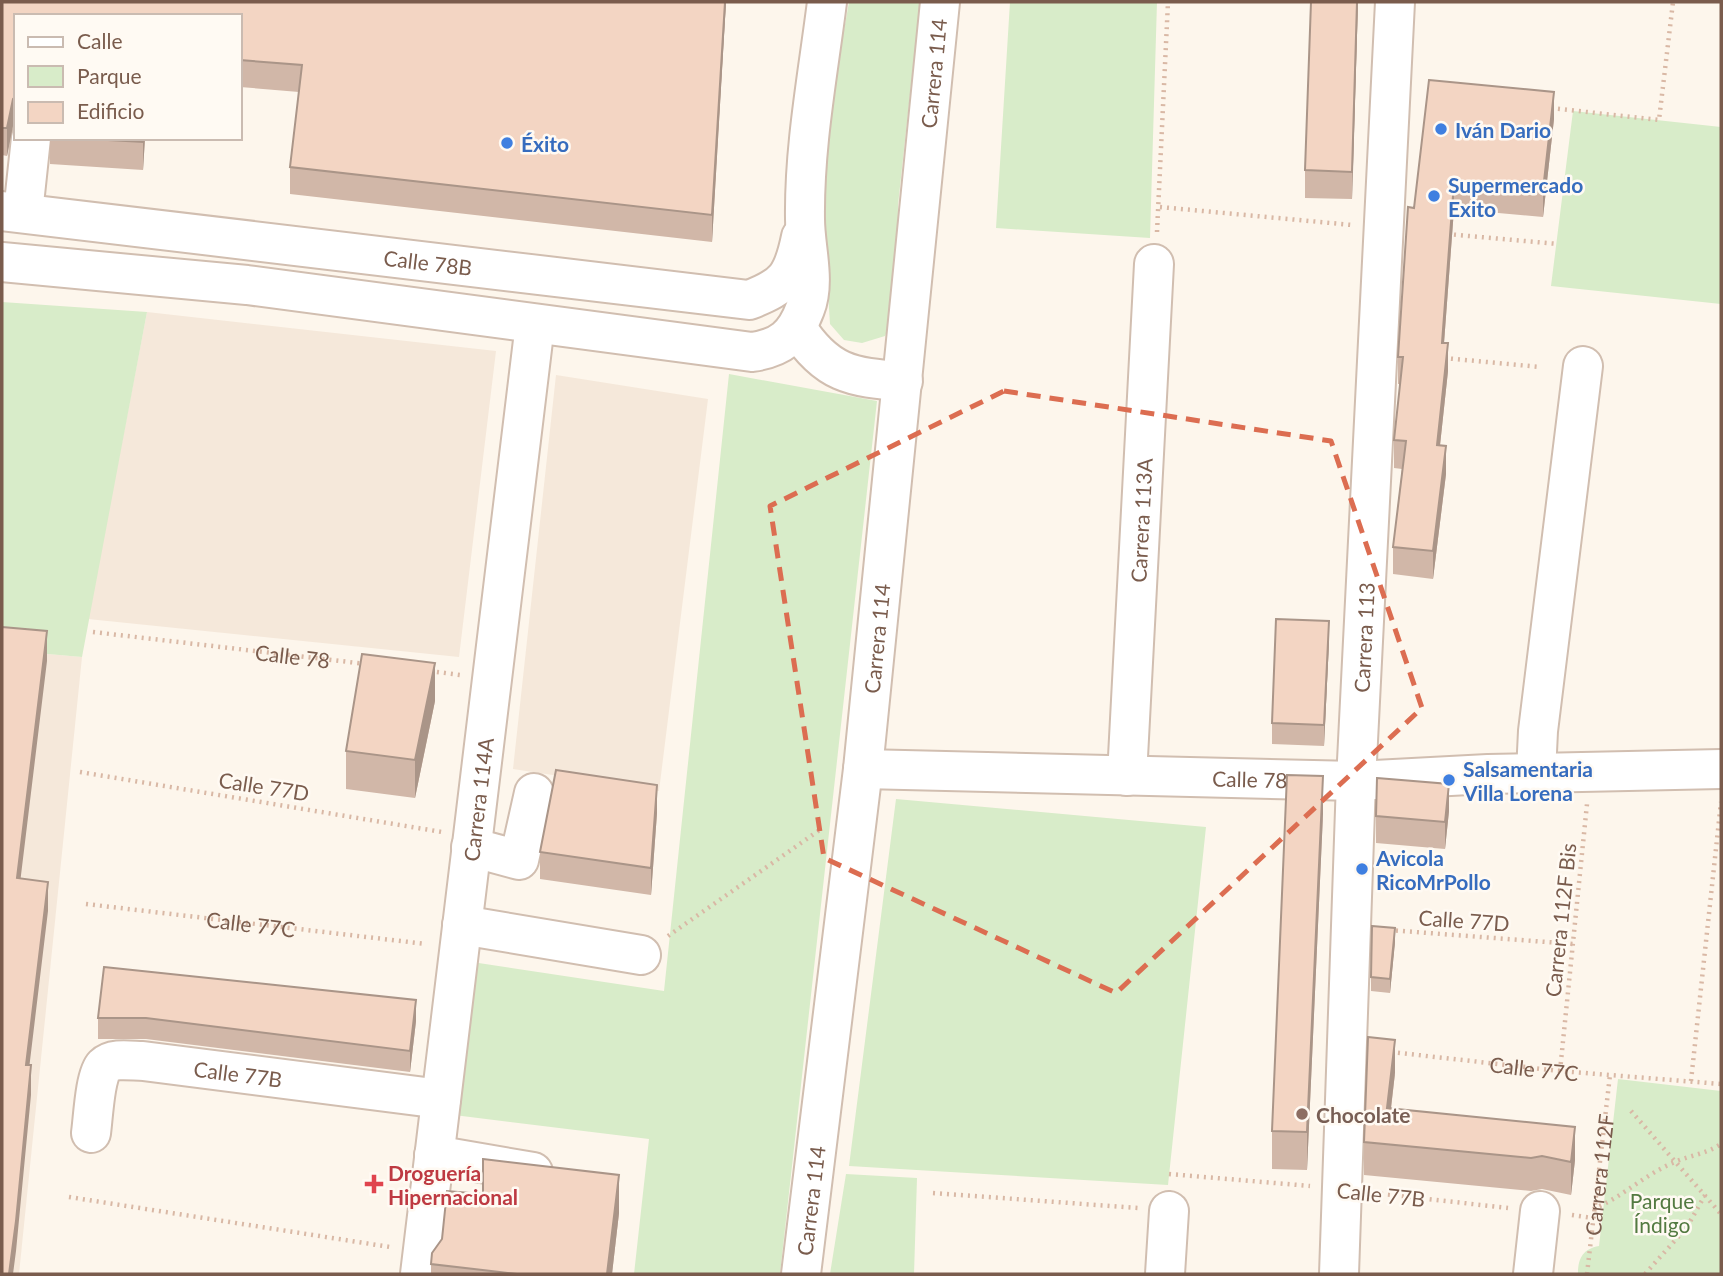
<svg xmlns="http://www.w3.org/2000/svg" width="1723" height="1276" font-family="Lato,sans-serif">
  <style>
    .residential { fill: #f5e8da }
    .green { fill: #d8ecc9 }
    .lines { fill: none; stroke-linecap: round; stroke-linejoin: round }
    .minor-casing { stroke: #d1beb0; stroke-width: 42 }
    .path { stroke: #d9b8a5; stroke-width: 4.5; stroke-dasharray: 2 5; stroke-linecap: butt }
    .minor { stroke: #fff; stroke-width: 38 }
    .wall { fill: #d1b7a8 }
    .shaded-wall { fill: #aa9588 }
    .building { fill: #f3d5c3; stroke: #aa9588; stroke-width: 2 }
    .marked { fill: none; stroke: #dc6d51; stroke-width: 5; stroke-dasharray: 14 9; stroke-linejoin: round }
    .shop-dot { fill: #3f7fe0; stroke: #fffaf3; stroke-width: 2.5 }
    .education-dot { fill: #8d6e63; stroke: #fffaf3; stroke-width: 2.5 }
    .health-dot { fill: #e0444e; stroke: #fffaf3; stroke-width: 2.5 }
    .labels { text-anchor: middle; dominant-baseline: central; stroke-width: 5; stroke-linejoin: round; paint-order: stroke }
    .street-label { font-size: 21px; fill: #7a5c4d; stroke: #fffaf3 }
    .shop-label { font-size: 21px; font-weight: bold; fill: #366cbe; stroke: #fffaf3; text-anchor: start }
    .education-label { font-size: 21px; font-weight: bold; fill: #785e54; stroke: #fffaf3; text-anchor: start }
    .health-label { font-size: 21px; font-weight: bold; fill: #be3a42; stroke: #fffaf3; text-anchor: start }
    .park-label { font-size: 21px; fill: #537a41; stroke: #fffaf3 }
  </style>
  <rect width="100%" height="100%" fill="#fdf6ec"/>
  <path class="residential" d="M147,312l349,39 -37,306 -371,-38z
    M556,375l152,24 -49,392 -146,-22z
    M2,650l80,7 -63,617h-17z"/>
  <path class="green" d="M849,2h71l-22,203 -1,101 -12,30 -23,7 -18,-3 -14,-16 -7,-113 6,-96z
    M1010,2h147l-7,236 -154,-10z
    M1573,111l148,16v177l-170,-18z
    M2,302l145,10 -65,345 -80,-7z
    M729,374l148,27 -97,873h-146l15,-135 -195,-24 18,-153 192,29z
    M896,799l310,28 -38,358 -319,-19z
    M1618,1079l103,12v183h-143c0,-16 5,-25 21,-28z
    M846,1174l71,4 -3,96h-84z"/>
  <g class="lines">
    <g class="minor-casing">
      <g id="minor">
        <path id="s5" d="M2,211l747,89c37,-14 44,-24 52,-63"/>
        <path d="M23,213l8,-75"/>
        <path d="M2,262l245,23 505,67c29,-4 43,-16 53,-43 11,-28 0,-61 0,-90 -1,-73 13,-145 22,-217"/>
        <path d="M797,328c29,45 54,50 106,53"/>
        <path id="s6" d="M863,769l493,12 132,-7 233,-5"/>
        <path d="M1536,773l2,-42 45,-365"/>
        <path id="s7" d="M1127,776l27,-512"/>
        <path d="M471,847l48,13 15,-67"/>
        <path d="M462,925l179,30"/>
        <path id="s8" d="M91,1133c2,-14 4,-58 13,-67 9,-9 28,-5 39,-5l298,38"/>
        <path d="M434,1155l99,17"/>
        <path id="s9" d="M420,1274l115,-950"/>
        <path id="s10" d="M801,1274l62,-505 77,-767"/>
        <path d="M1165,1274l4,-63"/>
        <path id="s11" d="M1339,1274l17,-493 39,-779"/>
        <path d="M1533,1274l7,-63"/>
      </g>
    </g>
    <g class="path">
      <path d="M1551,108l108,12 14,-118"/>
      <path d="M1160,207l192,18"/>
      <path d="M1157,232l11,-230"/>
      <path d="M1447,234l111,10"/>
      <path d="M1444,358l96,9"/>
      <path id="s1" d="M93,632l273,32"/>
      <path d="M430,671l30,4"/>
      <path d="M80,772l362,60"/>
      <path id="s2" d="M86,904l340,40"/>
      <path d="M1389,930l184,14"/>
      <path d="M668,936l153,-107"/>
      <path id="s3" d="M1391,1052l169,19 161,13"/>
      <path d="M1560,1071l27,-267"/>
      <path d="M1691,1081l30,-279"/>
      <path d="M1631,1111l90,103"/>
      <path d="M1169,1174l141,12"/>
      <path d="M933,1193l205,15"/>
      <path d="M1374,1193l134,15"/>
      <path d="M69,1197l321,50"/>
      <path d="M1593,1209c30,-12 52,-35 82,-47 16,-7 31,-8 46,-18"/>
      <path d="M1572,1215l20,3"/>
      <path id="s4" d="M1587,1274l23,-199"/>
      <path d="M1645,1274l42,-47 18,-32"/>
    </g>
    <use href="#minor" class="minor"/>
  </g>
  <path class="wall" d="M2,2h724l-14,240 -422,-48v-27l9,-75 -59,-5v-71h-224v107l-3,3 -6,30 -5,-1z
    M1358,2l-6,197 -47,-1v-28z
    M1429,80l125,39 -11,98 -89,-8 -10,134 4,28 -8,74 6,29 -13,105 -40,-5v-27l9,-78 -8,-1v-28l6,-56h-2v-27z
    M50,138h95l-2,32 -93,-6z
    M1329,642l-5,104 -52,-2v-21z
    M435,701l-20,97 -69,-9v-38z
    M1449,811l-4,38 -69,-6v-27z
    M657,813l-6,82 -111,-16v-27z
    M1323,814l-16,356 -35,-1v-38z
    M1395,942l-5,51 -19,-2v-14z
    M98,1018l318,3 -6,51 -264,-33h-48z
    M1395,1073l-4,36 184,51 -4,35 -29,-6 -11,2 -167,-16v-33z
    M619,1213l-7,61h-181v-10z"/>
  <path class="shaded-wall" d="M725,2h1l-14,240v-27z
    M1357,2h1l-6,197v-27z
    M1554,92v27l-11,98v-27z
    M16,96v27l-3,3 -6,30v-28l6,-29z
    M143,138h2l-2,32z
    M1454,182v27l-12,161v-27z
    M1448,343v28l-11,102v-28z
    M1446,446v28l-13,105v-28z
    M1329,621v21l-5,104v-21z
    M47,631v30l-30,247v-30z
    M435,663v38l-20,97v-38z
    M1323,776v38l-16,356v-38z
    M1449,784v27l-4,38v-27z
    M657,785v28l-6,82v-27z
    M48,882v29l-22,183v-29z
    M1395,928v14l-5,51v-14z
    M416,1000v21l-6,51v-21z
    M1395,1040v33l-8,68v-33z
    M31,1065v30l-15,156 -3,23h-4z
    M1575,1127v33l-4,35v-33z
    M619,1175v38l-7,61h-5z"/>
  <path class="building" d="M2,2h723l-13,213 -422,-48 12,-102 -62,-5v-44h-224v80l-3,3 -6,29h-5z
    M1311,2h46l-5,170 -47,-2z
    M1429,80l125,12 -11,98 -89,-8 -12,161h6l-11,102 9,1 -13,105 -40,-4 13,-106 -12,-1 9,-83h-5l10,-150 6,1z
    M72,138h71v4z
    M1276,619l53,2 -5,104 -52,-2z
    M2,627l45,4 -30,247 31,4 -22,183h5l-15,156 -7,53h-7z
    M362,654l73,9 -20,97 -69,-9z
    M556,770l101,15 -6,83 -111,-16z
    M1287,775l36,1 -16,356 -35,-1z
    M1377,778l72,6 -4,38 -69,-6z
    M1372,926l23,2 -5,51 -19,-2z
    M104,967l312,33 -6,51 -264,-33h-48z
    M1368,1037l27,3 -8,68 188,19 -4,35 -29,-6 -11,2 -167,-16z
    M483,1159l136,16 -12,99h-90l-86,-10 1,-11 10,-14 5,-48 36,3z"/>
  <path class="marked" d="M1004,391l327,50 91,267 -306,285 -292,-135 -54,-352z"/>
  <g class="shop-dot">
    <circle cx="1441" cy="129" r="7"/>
    <circle cx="507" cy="143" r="7"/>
    <circle cx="1434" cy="196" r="7"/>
    <circle cx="1449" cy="780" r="7"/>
    <circle cx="1362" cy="869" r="7"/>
  </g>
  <circle class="education-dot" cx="1302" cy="1114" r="7"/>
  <path class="health-dot" d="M370.5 1173.5h7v7h7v7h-7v7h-7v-7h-7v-7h7z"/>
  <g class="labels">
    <g class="street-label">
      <text stroke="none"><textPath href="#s10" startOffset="1208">Carrera 114</textPath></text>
      <text stroke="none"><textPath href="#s5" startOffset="429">Calle 78B</textPath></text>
      <text stroke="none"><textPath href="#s7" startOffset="256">Carrera 113A</textPath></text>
      <text stroke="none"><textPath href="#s11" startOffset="637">Carrera 113</textPath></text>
      <text stroke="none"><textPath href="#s10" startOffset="640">Carrera 114</textPath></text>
      <text stroke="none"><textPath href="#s1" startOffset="201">Calle 78</textPath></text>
      <text stroke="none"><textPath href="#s6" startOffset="387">Calle 78</textPath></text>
      <text transform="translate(264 786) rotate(9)">Calle 77D</text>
      <text stroke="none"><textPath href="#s9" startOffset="478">Carrera 114A</textPath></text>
      <text transform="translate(1464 920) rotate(4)">Calle 77D</text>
      <text transform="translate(1560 920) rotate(-84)">Carrera 112F Bis</text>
      <text stroke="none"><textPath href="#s2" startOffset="166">Calle 77C</textPath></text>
      <text stroke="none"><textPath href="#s3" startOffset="144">Calle 77C</textPath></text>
      <text stroke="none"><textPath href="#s8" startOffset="205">Calle 77B</textPath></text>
      <text stroke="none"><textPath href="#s4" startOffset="100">Carrera 112F</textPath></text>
      <text transform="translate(1381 1194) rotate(6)">Calle 77B</text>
      <text stroke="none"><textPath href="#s10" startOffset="74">Carrera 114</textPath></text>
    </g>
    <g class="shop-label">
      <text x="1455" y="129">Iván Dario</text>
      <text x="521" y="143">Éxito</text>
      <text x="1448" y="184">Supermercado<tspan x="1448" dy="24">Exito</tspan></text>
      <text x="1463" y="768">Salsamentaria<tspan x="1463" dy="24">Villa Lorena</tspan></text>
      <text x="1376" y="857">Avicola<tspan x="1376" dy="24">RicoMrPollo</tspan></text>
    </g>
    <g class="education-label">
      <text x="1316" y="1114">Chocolate</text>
    </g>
    <g class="health-label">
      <text x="388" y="1172">Droguería<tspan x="388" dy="24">Hipernacional</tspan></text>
    </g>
    <g class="park-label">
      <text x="1662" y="1200">Parque<tspan x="1662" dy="24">Índigo</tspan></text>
    </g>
  </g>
  <rect width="1723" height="1276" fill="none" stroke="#7a5c4d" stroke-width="7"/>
  <rect x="14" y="14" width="228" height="126" fill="#fffaf3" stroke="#cabbb1" stroke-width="2"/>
  <rect x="28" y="37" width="35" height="10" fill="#ffffff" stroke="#cabbb1" stroke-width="2"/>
  <text x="77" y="49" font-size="21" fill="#7a5c4d">Calle</text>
  <rect x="28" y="66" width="35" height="21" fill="#d8ecc9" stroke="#cabbb1" stroke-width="2"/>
  <text x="77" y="84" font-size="21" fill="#7a5c4d">Parque</text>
  <rect x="28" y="102" width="35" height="21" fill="#f3d5c3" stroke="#cabbb1" stroke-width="2"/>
  <text x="77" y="119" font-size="21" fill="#7a5c4d">Edificio</text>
</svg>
